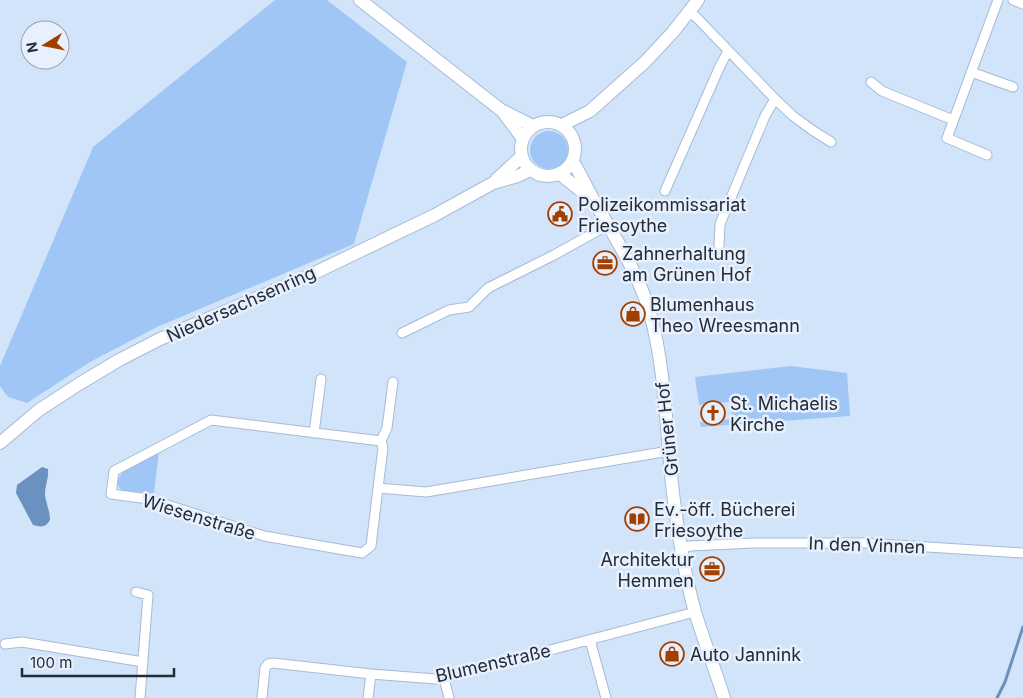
<svg xmlns="http://www.w3.org/2000/svg" width="1023" height="698" font-family="Inter,sans-serif">
  <style>
    .green { fill: #a0c6f5 }
    .water { fill: #6b91c0 }
    .lines { fill: none; stroke-linecap: round; stroke-linejoin: round }
    .stream { stroke: #6b91c0; stroke-width: 3 }
    .street-casing { stroke: #a5bbd6; stroke-width: 11 }
    .secondary-casing { stroke: #a5bbd6; stroke-width: 14 }
    .street { stroke: #fff; stroke-width: 9 }
    .secondary { stroke: #fff; stroke-width: 12 }
    .labels { text-anchor: middle; dominant-baseline: central; stroke-width: 5; stroke-linejoin: round; paint-order: stroke }
    .poi-label { font-size: 18px; fill: #232b36; stroke: #e7f0fc; text-anchor: start }
    .street-label { font-size: 18px; fill: #232b36; stroke: #e7f0fc }
  </style>
  <rect width="100%" height="100%" fill="#d2e4fa"/>
  <path class="green" d="M275,0h52l80,62 -53,182 -197,83 -67,35 -63,41 -19,-6 -8,-11v-20l93,-219z
    M530 150a19 19 0 1 1 38 0a19 19 0 1 1-38 0Z
    M791,366l56,7 3,43 -149,11 -1,-5 32,-3 -2,-17 -31,3 -4,-28z
    M159,451l-5,42 -31,-2c-21,-15 25,-34 36,-40z"/>
  <path class="water" d="M42,467l6,2c1,9 -3,16 -3,26 1,8 5,16 5,25 -5,8 -8,7 -17,5l-17,-32 1,-8z"/>
  <g class="lines">
    <path class="stream" d="M997,698l8,-16 18,-55"/>
    <g class="street-casing">
      <path id="street" d="M1013,0l10,4
        M690,12l7,6 78,81 18,17 19,14 19,12
        M971,72l42,15
        M871,82l11,9 71,29
        M987,155l-40,-17 51,-138
        M665,191l55,-125 8,-15
        M719,246l1,-22 45,-108 10,-17
        M402,333l47,-23 20,-3 19,-19 66,-33 54,-30
        M314,433l7,-54
        M381,441l6,-13 6,-46
        M378,488l5,-40 -2,-7 -170,-21 -97,51 -3,23 38,5 115,37 98,17 9,-7 7,-58 48,4 243,-41
        M681,548l9,-2 63,-3h112l158,10
        M136,592l12,3 -8,103
        M590,640l16,58
        M5,644l17,-2 121,20
        M444,678l5,20
        M262,698l3,-30 3,-4 5,-1 98,11 65,5 8,-1 251,-66
        M368,698l3,-24"/>
    </g>
    <g class="secondary-casing">
      <path id="secondary" d="M360,0l141,110 32,16
        M503,112l20,27
        M521 149a27 27 0 1 1 54 0a27 27 0 1 1-54 0Z
        M562,125l28,-14 55,-49 28,-30 25,-32
        M573,162c8,13 14,26 21,39 21,37 44,71 56,112 16,58 16,120 23,180 5,40 11,80 22,119 9,29 20,57 29,86
        M560,174l30,24
        M496,180l26,-24
        M0,443l39,-33 40,-26 40,-24 41,-21 144,-61 131,-63 58,-32 25,-7 12,-6"/>
    </g>
    <use href="#street" class="street"/>
    <use href="#secondary" class="secondary"/>
  </g>
  <defs>
    <g id="civic-ring" transform="scale(1.25)"><circle r="9.5" fill="#e7f0fc" stroke="#a24001" stroke-width="1.5"/><path d="M-.6-6.5H3V-4.5H.6V-3L4-1V1h2V6H-6V1h2V-1L-.6-3ZM-1.2 2.5V6h2.4V2.5Z" fill="#a24001"/></g>
    <g id="office-ring" transform="scale(1.25)"><circle r="9.5" fill="#e7f0fc" stroke="#a24001" stroke-width="1.5"/><path d="M-6-3h4V-5.5h4V-3h4V5H-6ZM-1-4.5V-3h2v-1.5ZM-6 0V1H6V0Z" fill="#a24001"/></g>
    <g id="shop-ring" transform="scale(1.25)"><circle r="9.5" fill="#e7f0fc" stroke="#a24001" stroke-width="1.5"/><path d="M-5-2.5h2.3a2.7 3.5 0 0 1 5.4 0H5L5.5 6h-11ZM-1.5-2.5h3a1.5 2.3 0 0 0-3 0Z" fill="#a24001"/></g>
    <g id="church-ring" transform="scale(1.25)"><circle r="9.5" fill="#e7f0fc" stroke="#a24001" stroke-width="1.5"/><path d="M-1.2-6h2.4v3.5h3.3v2.4h-3.3V6h-2.4V-.1h-3.3v-2.4h3.3Z" fill="#a24001"/></g>
    <g id="library-ring" transform="scale(1.25)"><circle r="9.5" fill="#e7f0fc" stroke="#a24001" stroke-width="1.5"/><path d="M-6-4Q-3-5.5-.7-3.5V5Q-3 3-6 4ZM6-4Q3-5.5 .7-3.5V5Q3 3 6 4Z" fill="#a24001"/></g>
  </defs>
  <g fill-rule="evenodd">
    <use href="#civic-ring" x="560" y="214"/>
    <use href="#office-ring" x="605" y="263"/>
    <use href="#shop-ring" x="633" y="314"/>
    <use href="#church-ring" x="713" y="413"/>
    <use href="#library-ring" x="637" y="519"/>
    <use href="#office-ring" x="712" y="569"/>
    <use href="#shop-ring" x="672" y="654"/>
  </g>
  <g class="labels">
    <g class="poi-label">
      <text x="578" y="204">Polizeikommissariat<tspan x="578" dy="21">Friesoythe</tspan></text>
      <text x="622" y="253">Zahnerhaltung<tspan x="622" dy="21">am Grünen Hof</tspan></text>
      <text x="650" y="304">Blumenhaus<tspan x="650" dy="21">Theo Wreesmann</tspan></text>
      <text x="730" y="403">St. Michaelis<tspan x="730" dy="21">Kirche</tspan></text>
      <text x="654" y="509">Ev.-öff. Bücherei<tspan x="654" dy="21">Friesoythe</tspan></text>
      <text x="694" y="559" text-anchor="end">Architektur<tspan x="694" dy="21">Hemmen</tspan></text>
      <text x="690" y="654">Auto Jannink</text>
    </g>
    <g class="street-label">
      <text transform="translate(241 304) rotate(-24)">Niedersachsenring</text>
      <text transform="translate(667 429) rotate(-96)">Grüner Hof</text>
      <text transform="translate(199 517) rotate(17)">Wiesenstraße</text>
      <text transform="translate(867 545) rotate(2)">In den Vinnen</text>
      <text transform="translate(493 663) rotate(-13)">Blumenstraße</text>
    </g>
  </g>
  <g transform="translate(45 45) rotate(260)"><circle r="24" fill="#e7f0fc" stroke="#99a1ad"/>
  <path d="M0-4L9 19L0 12L-9 19Z" fill="#a24001"/>
  <text y="-8" font-size="14" font-weight="bold" text-anchor="middle" fill="#232b36">N</text>
  </g>
  <path d="M22 668v8h152v-8" fill="none" stroke="#232b36" stroke-width="2.5"/>
  <text x="30" y="668" font-size="15" fill="#232b36" stroke="#e7f0fc" stroke-width="4" paint-order="stroke">100 m</text>
</svg>
